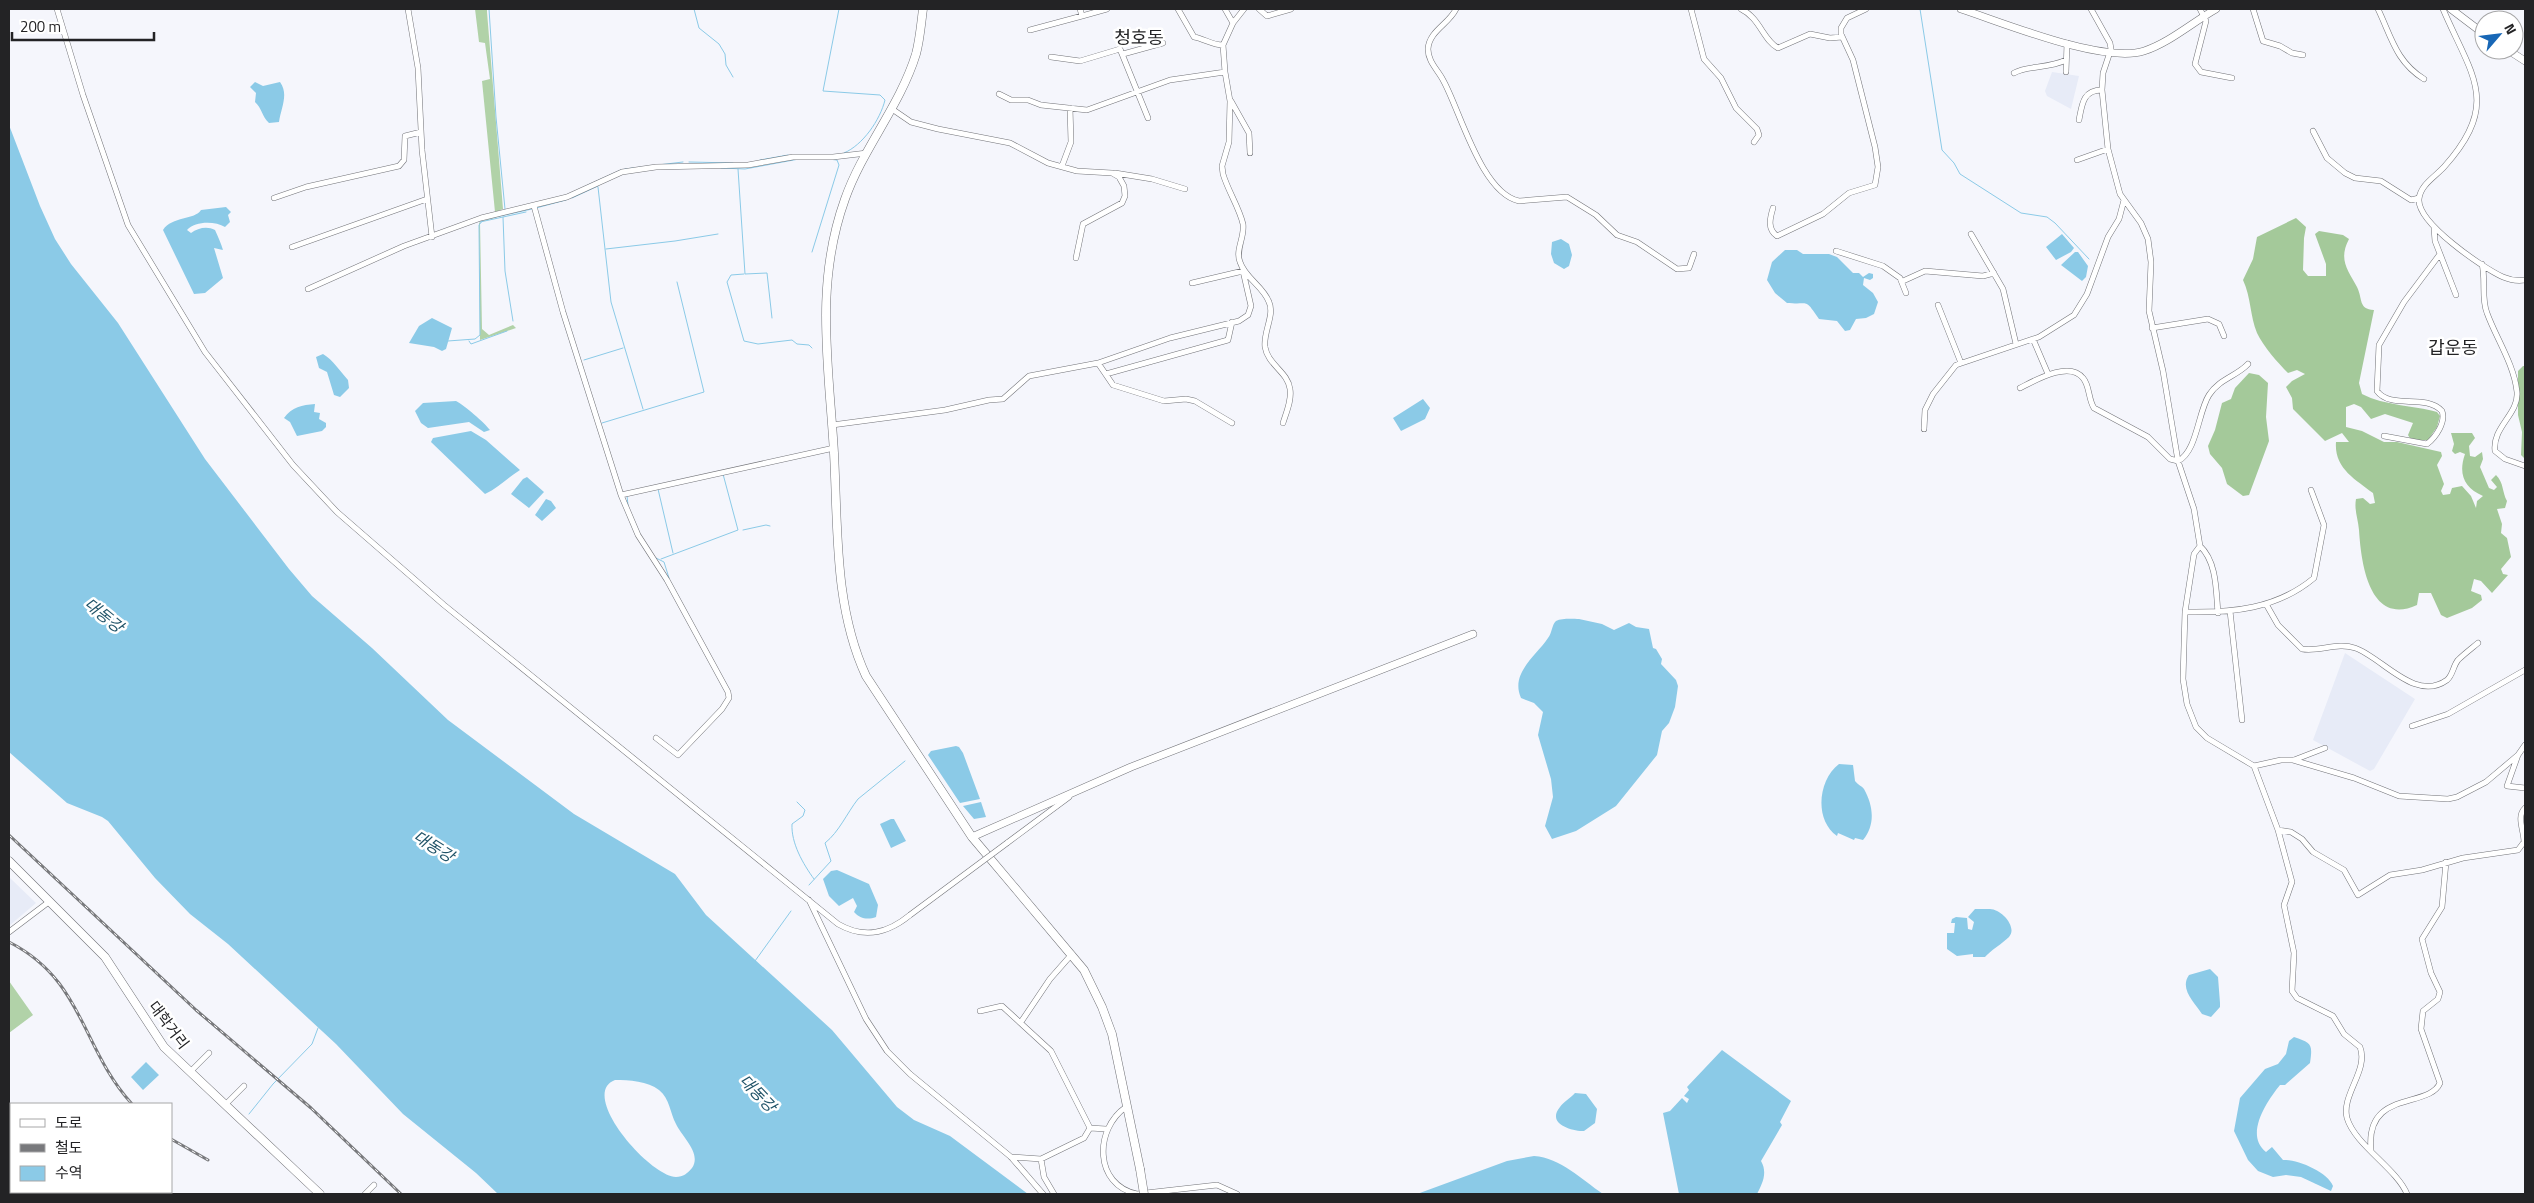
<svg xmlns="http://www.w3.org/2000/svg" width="2534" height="1203" font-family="'Titillium Web','Noto Sans KR',sans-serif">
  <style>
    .built { fill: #e7ebf7 }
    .green { fill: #b1d2a8 }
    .forest { fill: #a4c99a }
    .water { fill: #8bcae7; fill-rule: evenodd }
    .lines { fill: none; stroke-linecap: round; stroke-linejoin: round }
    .stream { stroke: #8bcae7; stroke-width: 1 }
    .street-casing { stroke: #727378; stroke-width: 6 }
    .secondary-casing { stroke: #727378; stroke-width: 8 }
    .primary-casing { stroke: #727378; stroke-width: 9 }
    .street { stroke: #fff; stroke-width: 5 }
    .secondary { stroke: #fff; stroke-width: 7 }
    .primary { stroke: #fff; stroke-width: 8 }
    .rail-casing { stroke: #78797c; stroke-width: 3 }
    .rail { stroke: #fff; stroke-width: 1; stroke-dasharray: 4; stroke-linecap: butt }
    .street-bridge-casing { stroke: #727378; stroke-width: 6; stroke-linecap: butt }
    .primary-bridge-casing { stroke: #727378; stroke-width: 9; stroke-linecap: butt }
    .street-bridge { stroke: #fff; stroke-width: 5 }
    .primary-bridge { stroke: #fff; stroke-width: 8 }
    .labels { text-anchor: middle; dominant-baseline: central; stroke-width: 5; stroke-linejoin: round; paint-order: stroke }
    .street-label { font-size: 15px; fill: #232325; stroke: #fff }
    .water-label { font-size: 16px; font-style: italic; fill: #215469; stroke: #fff }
    .quarter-label { font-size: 18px; fill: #232325; stroke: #fff }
  </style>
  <rect width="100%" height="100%" fill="#f5f6fc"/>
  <path class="built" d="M2052,72l27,4 -8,33 -24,-13 -2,-5z
    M2345,653l70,46 -41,70 -4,2 -57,-31z
    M9,877l27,26 -27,23z"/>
  <path class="green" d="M475,9h12v3l16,197 -8,3 -13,-131 8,-2 -5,-36 -6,-1z
    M502,216l-22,6 2,107 7,6 24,-10 3,3 -36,12 -1,-117c6,-4 16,-5 23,-7z
    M9,981l24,34 -24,18z"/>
  <path class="forest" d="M2296,218l10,9 -2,11 -1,32 5,6h18v-12l-11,-30 4,-3 24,4 6,4c-11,21 -1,31 8,48 6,12 1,22 17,23l-15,73 3,11c23,12 51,11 75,18l3,4 -3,11 -9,13h-17l-3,-5 5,-12 -28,-9 -14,5 -10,-12 -7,-3 -8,3v20l16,4 22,11h13l44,10 1,4 -5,9 7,19 -3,7 2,4 7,-1 2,-6 10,-2 9,10 5,12 1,-7 6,-5c-19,-8 -25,-22 -18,-42l-5,-2 -5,2 -3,-3 2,-7 -3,-11h21l3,5 -6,8 1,10 5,1 7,-5 1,7 -3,8 9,21 5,2 3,-3 -6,-7 5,-5c8,8 6,17 11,26l-2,7 -8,1 5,15 -1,9 6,5 4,19 -10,12 2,5 5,1 -16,18 -11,-12 -7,-2 -3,12 10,4 1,5 -10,8 -25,10 -6,-3 -10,-22h-12l-2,12c-48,22 -56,-43 -58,-75 -1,-12 -5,-20 -3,-31l7,-1 7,6 5,-1 -2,-10c-18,-14 -39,-25 -37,-51h13l-7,-9 -17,8 -32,-32 -1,-11 -6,-11 6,-6 13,-7 -8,-4 -9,3c-10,-10 -25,-27 -31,-40 -7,-17 -6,-36 -14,-53l10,-21 4,-22z
    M2523,366h2v93l-4,-4 1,-23 -4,-17v-44z
    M2249,373l10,2 9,8 -2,34 3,24 -20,54 -6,1 -16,-12 -5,-16 -12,-14 -2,-8 7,-16 7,-27 9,-4 4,-11z"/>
  <path class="water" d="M255,82l8,4 17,-4c9,12 1,26 -1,40l-10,1c-7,-6 -7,-15 -14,-21l1,-9 -6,-6z
    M9,125l31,81 15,33 16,25 47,59 87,136 84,110 23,27 60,52 76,72 126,94 101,60 31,41 126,115 65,77 17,13 36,16 78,58h-530l-22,-21 -73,-59 -67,-70 -108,-100 -38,-30 -35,-36 -47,-57 -6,-4 -35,-14 -58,-51zM615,1080c14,0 33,1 44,10 11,9 11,23 17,34 6,13 26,29 16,44 -4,5 -9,9 -16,9 -27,-1 -98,-83 -61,-97z
    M226,207l5,5 -3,3 2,7 -5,5c-10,-6 -30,-6 -38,3l4,3c7,-5 16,-7 24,-3 3,7 6,13 8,20l-9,-2 9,30 -18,15 -11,1 -31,-64c9,-14 32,-10 38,-20z
    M2062,234l12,14 -3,4 -15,8 -10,-13z
    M1561,239l8,5 3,11 -3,11 -5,3 -10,-6 -3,-9 1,-12z
    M1785,250h12l6,4h26l8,3 16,16h6l4,4 6,-4 4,1v4l-3,2 -6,-2 -1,7 10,8 5,9 -4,12 -8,4 -10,1 -6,11 -5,1 -8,-10 -18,-2c-15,-21 -8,-14 -32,-16l-12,-10 -8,-13 5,-18z
    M2075,252h3l10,14 -2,11 -4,4 -21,-16z
    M432,318l20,10 -6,21 -4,2 -8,-4 -25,-4 10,-17z
    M323,354c10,6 17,17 25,26l1,8 -9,9 -6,-2 -7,-23 -8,-4 -3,-11z
    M1423,399l7,9 -5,11 -24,12 -8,-13z
    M456,401c9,5 28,21 34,29l-6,2 -15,-10 -41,6 -7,-5 -6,-12 8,-8z
    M315,404l-1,8 6,1 -1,6 7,4v4l-4,4 -25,5 -7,-14 -6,-4c8,-11 18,-13 31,-14z
    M471,431l15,9 34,30c-13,8 -22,18 -35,24l-54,-52 2,-4z
    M527,477l17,15 -15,16 -18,-14 12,-15z
    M546,499l5,2 5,7 -14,13 -7,-6z
    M1579,619l23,5 12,6 15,-7 7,4 13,2 4,19 3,1 6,10 -1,5 15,16 2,6 -3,21 -6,16 -7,8 -5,24 -41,51 -40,25 -24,8 -7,-13 8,-29 -2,-18 -13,-44 5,-23 -9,-9 -13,-5c-11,-25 15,-42 27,-60 4,-5 4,-14 8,-17 6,-3 17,-2 23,-2z
    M956,746l3,1 4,6 17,46 -20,4 -32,-48 3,-4z
    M1839,764l14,1 2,16c3,4 7,5 9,8 9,16 12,35 -1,51l-8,-2 -1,2 -16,-7 -1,3c-23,-16 -19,-56 2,-72z
    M981,802l5,15 -12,2 -11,-13z
    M891,819h3l12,22 -15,7 -11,-24z
    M837,870l32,14 9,21 -2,12c-8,3 -16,2 -22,-5l3,-6 -4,-8 -14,8 -10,-10 -6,-17 8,-8z
    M1975,909c6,0 10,0 15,0 11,0 28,18 19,28 -6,6 -19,14 -24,20h-12v-3l-16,2 -10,-7v-16h7l1,-10h-4l1,-4 4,-2 11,1 1,11 4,1 2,-8 -6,-5z
    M2210,969l8,8 2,26v4l-9,10 -9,-3c-7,-11 -23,-25 -13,-39z
    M2294,1037c17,6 19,6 16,26l-25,22h-5c-13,16 -36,50 -14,67l6,-5 11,13c14,-1 45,12 50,26l-2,5 -30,-14 -15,-2 -13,2 -15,-6 -10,-11 -14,-29 6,-33 25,-29 13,-5 8,-10 3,-13z
    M1722,1050l69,51 -11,21 2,3 -21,36c7,12 1,23 -4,33h-78l-16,-81 7,-2 12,-13 5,5 2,-4 -5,-3 5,-6 -2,-3z
    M146,1062l13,13 -16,15 -12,-13z
    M1575,1093l11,1 11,15 -2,14 -11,8c-12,0 -38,-7 -24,-24 3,-5 11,-9 15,-14z
    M1534,1156c27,2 47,23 69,38h-186l90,-33z"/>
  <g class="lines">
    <path class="stream" d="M489,9l7,108 9,92
      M694,9l5,19 20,16 6,10 1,11 7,12
      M839,9l-16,82 57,4 5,5c-5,20 -22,45 -41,53
      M1920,9l22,141 12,13 6,11 61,39 26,4 8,6 34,36
      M794,155h19
      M760,160l28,-5
      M689,162l44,1
      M721,168l24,1 54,-10
      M625,169l58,-7
      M738,169l7,105 22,-1 5,45
      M588,185l33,-15
      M598,187l13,115 32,107
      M572,198l26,-12
      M536,208l30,-8
      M503,217l2,54 8,50
      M487,219l45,-10
      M480,222l46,-10
      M606,249l69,-8 43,-7
      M812,252l27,-87 -2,-5 -9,-1
      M744,274l-13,1 -4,7 17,59 14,3 34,-4 5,4 12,1 3,3
      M448,341l27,-2 5,-4 -1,-110 4,-5
      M469,341l2,3 36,-13
      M584,360l39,-12
      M602,423l102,-31 -27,-110
      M658,489l15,64
      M627,496l1,9
      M743,530l23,-5 4,1
      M654,557l10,5 5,16
      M661,559l77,-29 -15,-56
      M797,802l8,8 -2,6 -11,8c-1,19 11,40 22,55
      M809,885l22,-24 -6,-18c14,-11 22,-30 33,-44l47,-38
      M755,961l36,-50
      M249,1114l24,-30 39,-40 6,-16"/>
    <g class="street-casing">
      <path id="street" d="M57,9l26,86 45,130 77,127 88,113 44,47 107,93 394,319c26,15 49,10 72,-9
        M408,9l10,59 4,82 10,87
        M1080,9l2,7 25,-7
        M1178,9l16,28c11,2 18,8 29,8
        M1225,9l8,14
        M1244,9l-11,14 -10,22 2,27 5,29 -1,41 -7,24 1,8c5,17 16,33 20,50 2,13 -8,26 -3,38 5,16 23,24 29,40 6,13 -6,30 -4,45 3,18 23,25 25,42 2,11 -4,24 -7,34
        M1259,9l8,7 24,-7
        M1456,9c-7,15 -27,22 -28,40 0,13 10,21 15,31 17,30 38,113 76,121l48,-4 29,18 21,20 20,7 40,27 12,-1 5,-14
        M1691,9l13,50 17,19 15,30 21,21 2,6 -5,7
        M1741,9c19,9 22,31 37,39l32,-14 20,4 12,-1
        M2091,9l19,34 1,6 -8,24 -1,17 6,59 12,45 21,29 7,16 3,23 -2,49 14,60 15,90 16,48 6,37
        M2200,9l6,12 -11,43 6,8 31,6
        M2253,9l10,32 17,5 12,7 11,2
        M2378,9c13,27 18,53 46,70
        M2443,9c28,66 59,94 1,158 -8,9 -24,18 -25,32 -2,24 64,69 84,78 7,3 15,4 22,3
        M1030,30l52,-14
        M1123,54l40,-11
        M1051,57l29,4 40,-12 28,69
        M2066,72l1,-29
        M2014,73c13,-8 34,-4 52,-13
        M999,94l12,6h17l13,5 46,5 83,-30 55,-8
        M1231,101l18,32 1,20
        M892,109l19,13 27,7 72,14 38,20 29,8 35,2 7,4 5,9 1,10 -3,7 -39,21 -7,34
        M2079,120c3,-16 4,-30 23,-30
        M2313,131l14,27 18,15 10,5 26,3 30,19 8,-2
        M2077,160l31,-11
        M1062,166l9,-24 -1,-34
        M1115,173l37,6 33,10
        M274,198l32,-11 93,-21 5,-6 1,-24 16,-4
        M534,206l29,106 58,183 17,40 29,45 61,112 1,6 -7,11 -44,46 -22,-17
        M1773,208c-3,10 -6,21 4,28l46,-22 26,-21 26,-8 3,-18 -3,-20 -22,-87 -12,-26v-6l6,-10 19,-9
        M2434,228l1,13 21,54
        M1971,234l32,55 13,55
        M292,247l135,-48
        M1836,251l47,15 17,12 6,15
        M2482,264c4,16 -1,34 5,49 9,25 27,51 30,79 2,22 -25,35 -22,59l10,8 20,7
        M1903,281l22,-10 58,5 11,-3
        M308,289l96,-43 77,-28 86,-21 55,-25 34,-5 92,-2 45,-8h40l34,-4
        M1938,305l23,58
        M2152,328l56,-9 11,5 5,12
        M2033,339l15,35
        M1098,363l72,-25 69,-17 9,-6 3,-9 -8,-35 -51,12
        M1106,374l122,-34 4,-18
        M2020,388c14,-7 49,-28 63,-10 7,8 5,21 11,30l54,29 22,22 8,2c19,-9 20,-49 31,-66 10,-16 28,-19 39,-31
        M832,425l113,-15 44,-10 14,-1 26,-23 69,-13 15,22 51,16 22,-2 9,2 37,22
        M1924,429l1,-19 8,-16 23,-29 83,-28 35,-22 13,-21 21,-57 11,-18 5,-19
        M2384,436l43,8c9,-7 19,-22 15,-33 -17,-18 -51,-1 -65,-20l2,-46 25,-43 36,-48
        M621,495l213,-47
        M2266,604l12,21 24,24c18,3 35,-7 53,-1 27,9 60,55 92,32 6,-5 6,-14 11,-20 6,-6 14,-12 20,-17
        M2230,611l12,109
        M2185,612c47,1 92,-3 129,-34l10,-53 -13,-35
        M2218,613c-2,-22 -1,-51 -18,-67l-6,8 -9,58 -2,67 4,25 9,23 11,11 47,28 24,64 14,52 -8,23 10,48 -2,38 5,7 36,18 11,18 16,13c9,23 -19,48 -13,71 8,27 50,51 60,76
        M2412,726l36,-12 77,-44
        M2518,755l-11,31 18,2
        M2294,760l31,-12
        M2254,766l27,-6h12l61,18 45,18 49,3 9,-2 29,-15 32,-27 7,-10
        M2278,830l13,2 11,7 11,13 31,18 14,25 32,-20 32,-5 41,-12 55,-8 6,-8c0,-12 -8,-25 1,-34
        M1007,843l62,-46
        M809,900l57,119 21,32 23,23 101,83 32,37
        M9,932l41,-31
        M980,1011l22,-5 49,45 39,77 -6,10 -43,21 -30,-2
        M1021,1022l29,-43 22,-25
        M190,1072l19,-19
        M225,1105l19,-19
        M1126,1107c-32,22 -32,78 11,87l80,-9 20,9
        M1090,1128l16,1
        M2371,1150c-6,-61 58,-41 69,-67l-19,-54 2,-18 15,-12 2,-7 -9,-19 -9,-34 20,-32 4,-45
        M1041,1159l3,18 10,17
        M9,1165l2,3
        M365,1194l9,-9"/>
    </g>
    <g class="secondary-casing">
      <path id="secondary" d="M1961,9c43,14 142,55 183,42 25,-8 49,-29 72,-42
        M2451,9l33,25
        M2508,50l17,11
        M972,837l159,-70 342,-133"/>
    </g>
    <g class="primary-casing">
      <path id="primary" d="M923,9c-2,15 -3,30 -7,45 -16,52 -53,94 -71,145 -31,86 -16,167 -11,254 4,75 0,154 32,223l106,161 112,133 18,37 10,27 28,135
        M9,861l96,96 59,90 156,147"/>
    </g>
    <use href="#street" class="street"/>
    <use href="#secondary" class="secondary"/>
    <use href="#primary" class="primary"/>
    <g class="rail-casing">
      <path id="rail" d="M9,835l187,175 115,98 90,86
        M9,942c75,38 72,106 123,162
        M171,1139l37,21"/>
    </g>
    <use href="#rail" class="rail"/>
    <g class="street-bridge-casing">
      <path id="street-bridge" d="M910,915l97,-72"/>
    </g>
    <g class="primary-bridge-casing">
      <path id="primary-bridge" d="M1140,1169l4,25"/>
    </g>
    <use href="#street-bridge" class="street-bridge"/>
    <use href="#primary-bridge" class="primary-bridge"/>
  </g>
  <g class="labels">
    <g class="street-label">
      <text transform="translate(169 1025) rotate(53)">대학거리</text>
    </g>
    <g class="water-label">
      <text transform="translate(104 615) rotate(39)">대동강</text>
      <text transform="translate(434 846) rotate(32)">대동강</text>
      <text transform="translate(758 1093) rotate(46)">대동강</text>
    </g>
    <g class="quarter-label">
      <text x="1139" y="37">청호동</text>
      <text x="2453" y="347">갑운동</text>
    </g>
  </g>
  <rect width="2534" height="1203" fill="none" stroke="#232325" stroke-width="20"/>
  <rect x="10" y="1103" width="162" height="90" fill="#ffffff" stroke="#a7a7a8"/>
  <rect x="20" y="1119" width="25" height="8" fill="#ffffff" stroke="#a7a7a8"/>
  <text x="55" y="1128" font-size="15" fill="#232325">도로</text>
  <rect x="20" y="1144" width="25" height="8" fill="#78797c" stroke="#a7a7a8"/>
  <text x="55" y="1153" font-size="15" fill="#232325">철도</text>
  <rect x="20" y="1166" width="25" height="15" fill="#8bcae7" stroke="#a7a7a8"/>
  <text x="55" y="1178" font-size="15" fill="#232325">수역</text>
  <g transform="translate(2499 35) rotate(62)"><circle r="24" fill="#ffffff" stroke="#a7a7a8"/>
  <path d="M0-4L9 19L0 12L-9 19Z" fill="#1867b6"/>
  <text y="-8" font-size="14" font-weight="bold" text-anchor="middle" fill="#232325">N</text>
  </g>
  <path d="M12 32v8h142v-8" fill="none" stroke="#232325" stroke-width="2.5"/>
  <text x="20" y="32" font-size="15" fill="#232325" stroke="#ffffff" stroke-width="4" paint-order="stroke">200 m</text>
</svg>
